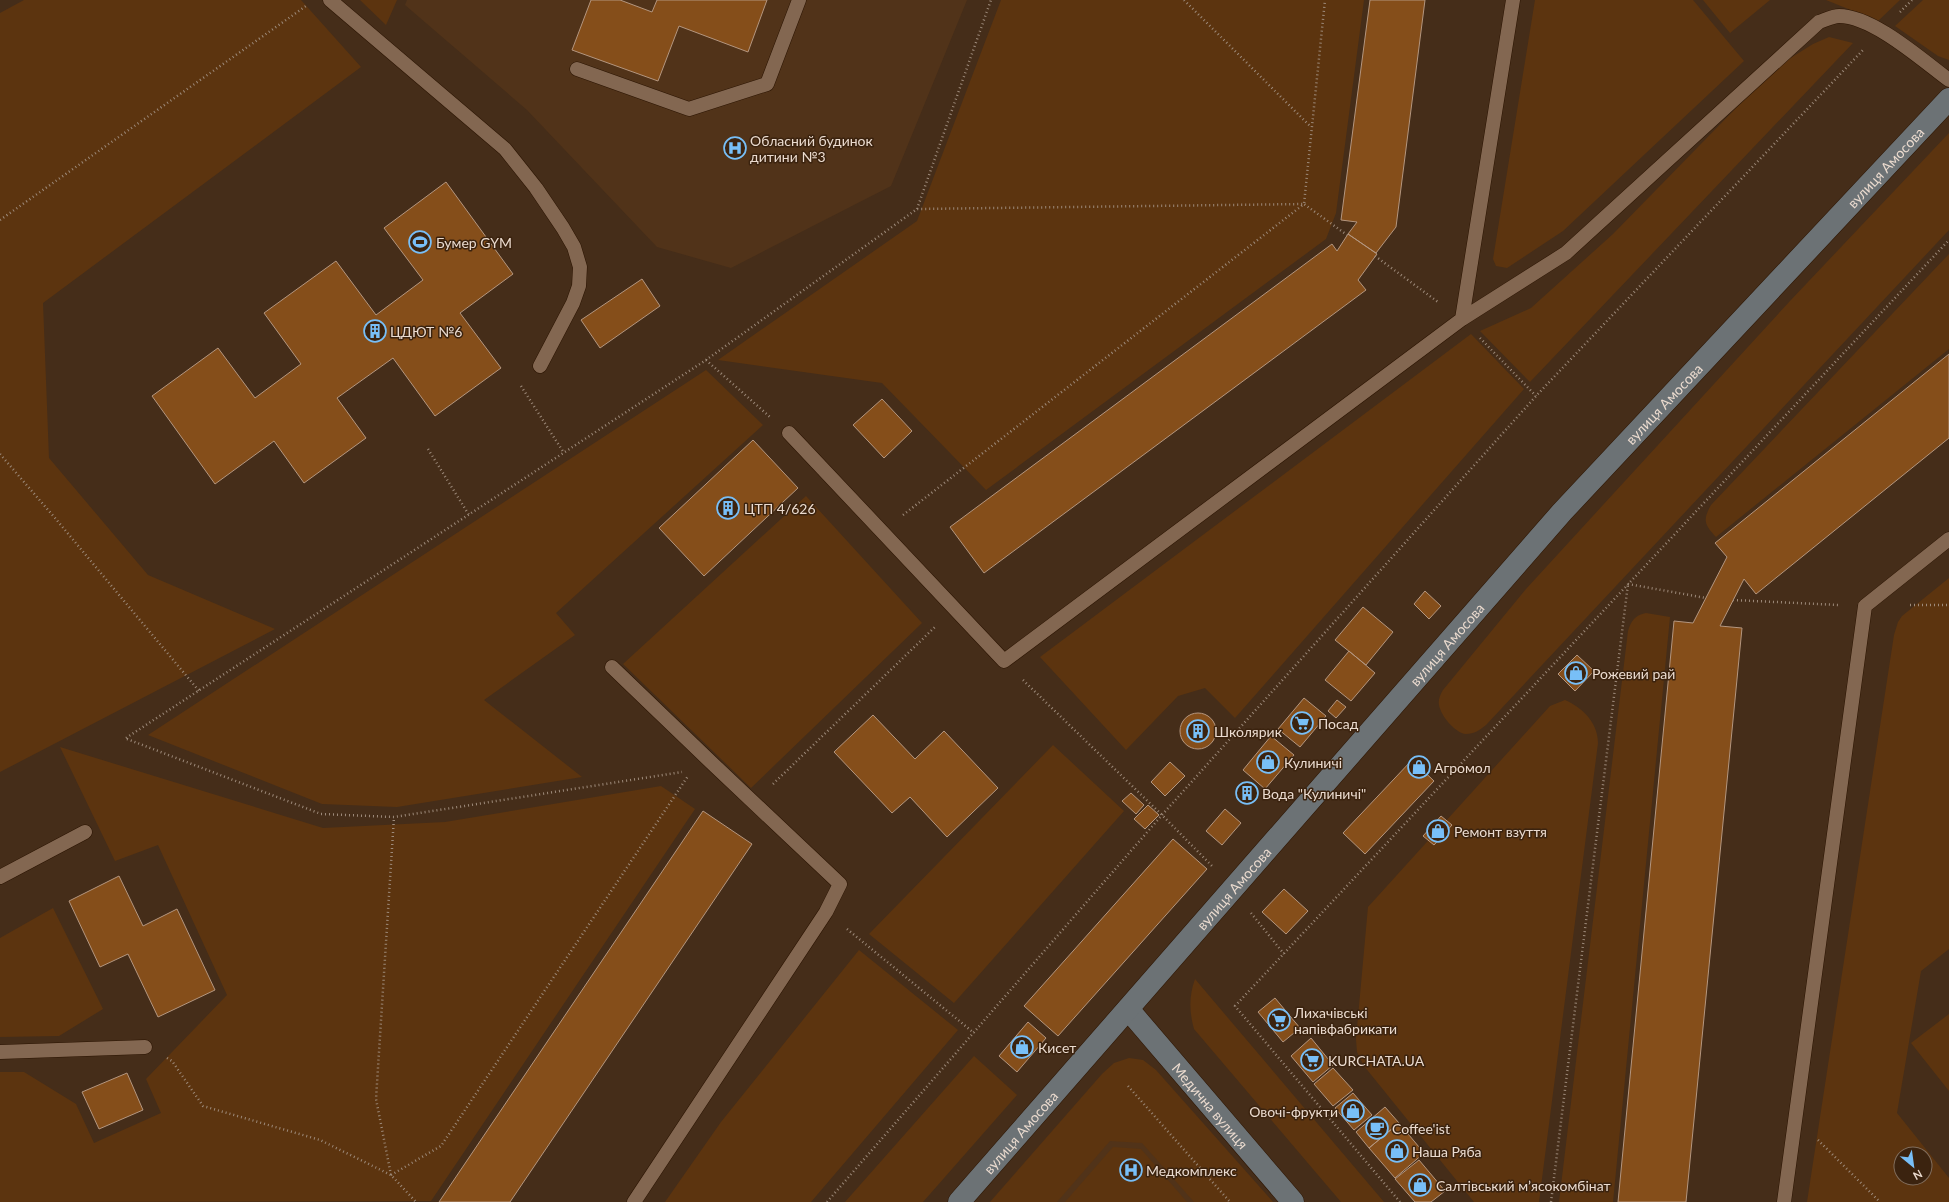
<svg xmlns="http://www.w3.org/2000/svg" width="1949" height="1202" font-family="Lato,sans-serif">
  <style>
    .built { fill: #513319 }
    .green { fill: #5c340f; fill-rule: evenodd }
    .building { fill: #854e1a; stroke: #b4967f }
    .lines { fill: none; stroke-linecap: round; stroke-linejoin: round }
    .lane-casing { stroke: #2b1402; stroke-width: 15 }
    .secondary-casing { stroke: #2b1402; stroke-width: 23 }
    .path { stroke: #9d8a7a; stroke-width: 2.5; stroke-dasharray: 1 3; stroke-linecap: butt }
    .lane { stroke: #836751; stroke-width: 14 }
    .secondary { stroke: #6c7275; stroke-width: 22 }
    .labels { text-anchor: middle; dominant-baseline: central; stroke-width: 3; stroke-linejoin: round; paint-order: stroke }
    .poi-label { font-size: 14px; fill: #ebdbcf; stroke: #3b230f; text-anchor: start }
    .street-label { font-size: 14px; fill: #ebdbcf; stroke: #3b230f }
  </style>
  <rect width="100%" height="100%" fill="#452d19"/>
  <path class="built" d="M407,0h560l-76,186 -160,82 -74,-21 -130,-137 -122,-105z
    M1111,1137h39l60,65h-157z"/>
  <path class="green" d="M24,0h277l60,67 -318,236 6,155 99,117 127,54 -275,143v-759z
    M360,0h37l-11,25z
    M1001,0h363l-28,213 -10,26 -340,251 -104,-107 -164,-23 199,-139z
    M1535,0h158l51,61 -181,170 -56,37 -11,-2 -3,-7z
    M1703,0h67l-40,33z
    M1826,0h74l-22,21z
    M1923,0h26v60l-11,-4 -43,-30z
    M1829,37l24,6 -323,339 -50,-51 51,-23 82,-74 126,-129 50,-46 24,-15z
    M1949,133v97l-463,495c-6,5 -12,9 -20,9 -11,-1 -25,-18 -27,-29 -1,-5 1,-10 4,-15l83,-101 264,-288z
    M1949,254v95l-233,188c-11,-12 -14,-16 -5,-32z
    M1471,334l53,55 -289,329 -30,-30 -27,8 -52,54 -86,-93z
    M706,370l57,55 -207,188 19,22 -91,65 98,77 -185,30 -75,-3 -174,-69z
    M806,496l116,127 -171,165 -128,-124z
    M1949,578v371l-28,22 -24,142 52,65v24h-142l87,-567 4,-13 4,-6zM1901,1154h24v24h-24z
    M1646,613l24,4 -57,585h-54l69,-571c3,-10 7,-16 18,-18z
    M1565,700c18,8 33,23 33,43l-59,459h-65l-110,-136 -7,-14 -1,-13 12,-132 182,-201z
    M1053,745l71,66 -170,192 -85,-69z
    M60,747l263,81 122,-6 216,-36 34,23 -264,392 -431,1v-130h24l52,32 18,39 67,-30 -15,-34 81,-84 -69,-150 -43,16z
    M53,908l50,101 -44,27 -59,1v-99z
    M859,950l99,80 -147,172h-146l56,-80z
    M1195,979l189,223h-43l-147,-173c-5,-18 -5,-33 1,-50z
    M1949,1014v77l-38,-48z
    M974,1056l43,39 -94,107h-78z
    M1129,1058l14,2 13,10 117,132h-79l-52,-59 -32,-2 -53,61h-67l112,-128 12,-11z
    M1113,1147l28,2 46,53h-122z"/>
  <path class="building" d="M591,0h29l32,12 5,-12h110l-19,52 -69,-26 -21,55 -86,-31z
    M1370,0h55l-29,227 -20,26 -28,-19 9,-12 -16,-2z
    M446,182l67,92 -53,39 41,55 -66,48 -42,-58 -56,40 29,40 -62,45 -30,-42 -59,43 -63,-88 66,-48 37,50 46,-34 -37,-51 72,-52 40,54 47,-35 -39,-52z
    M1348,234l29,20 -19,26 8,10 -382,283 -34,-46 382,-283 5,7z
    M642,279l18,27 -60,42 -19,-28z
    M1949,354v84l-193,156 -12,-15 -24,47 22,2 -56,574h-68l56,-581 19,2 34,-66 -12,-14z
    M882,399l30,32 -28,27 -31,-33z
    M753,440l45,48 -94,88 -45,-48z
    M1425,591l16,15 -12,13 -15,-15z
    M1363,607l30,25 -27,33 -31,-25z
    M1349,651l26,22 -24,28 -26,-21z
    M1577,655l17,16 -19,20 -17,-17z
    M1304,698l22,18 -26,31 -22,-18z
    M1337,700l9,7 -10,11 -8,-7z
    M1180 731a18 18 0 1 1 36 0a18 18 0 1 1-36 0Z
    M873,715l42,44 29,-28 54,57 -51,49 -37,-40 -18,16 -58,-61z
    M1271,736l23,19 -29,34 -22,-19z
    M1412,760l22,21 -69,73 -22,-21z
    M1170,762l15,14 -20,20 -14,-14z
    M1239 794a8 8 0 1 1 16 0a8 8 0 1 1-16 0Z
    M1131,793l13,12 -8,9 -14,-13z
    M1148,805l11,10 -14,14 -11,-10z
    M1225,809l16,14 -19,22 -16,-14z
    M703,811l49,33 -242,358h-71z
    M1441,816l11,9 -18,20 -11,-9z
    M1173,839l34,30 -149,167 -34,-30z
    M119,876l24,50 34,-17 38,81 -57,27 -30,-63 -28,13 -31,-66z
    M1284,889l24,22 -22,23 -24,-22z
    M1275,998l25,30 -17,14 -25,-30z
    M1028,1022l18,16 -29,34 -18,-16z
    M1311,1038l22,27 -20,17 -22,-26z
    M1333,1068l20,22 -20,16 -19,-22z
    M127,1073l16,37 -44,19 -17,-37z
    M1353,1093l19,22 -18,15 -19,-22z
    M1385,1107l14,16 -30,25 -13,-16z
    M1399,1123l25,30 -29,25 -26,-30z
    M1419,1160l26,31 -14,11h-16l-20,-23z"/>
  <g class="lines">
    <g class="lane-casing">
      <path id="lane" d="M330,0l175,149 31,39 27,40 11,19 6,20 -1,19 -6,17 -33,63
        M577,69l112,40 78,-25 32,-84
        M1462,319l51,-319
        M789,433l215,228 458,-342 104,-66 253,-231c6,-2 14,-6 20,-6 34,0 83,44 110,64
        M612,667l103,99 125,118 -14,28 -192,290
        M0,877l85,-45
        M0,1052l145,-5
        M1784,1202l81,-596 84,-67"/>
    </g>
    <g class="secondary-casing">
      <g id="secondary">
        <path id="s1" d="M1128,1009l165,193"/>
        <path id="s2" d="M959,1202l603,-690 387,-413"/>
      </g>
    </g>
    <path class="path" d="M1184,0l127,127
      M1900,12l12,-12
      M917,209l74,-209
      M0,220l306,-214
      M1375,256l63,46
      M1480,338l56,58
      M706,360l64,57
      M521,386l43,67
      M428,449l41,66
      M0,454l55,64 144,173
      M903,515l401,-311 43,31
      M1628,584l78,14
      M1733,600l106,5
      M1910,605h39
      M1023,680l139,135 51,52
      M126,738l580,-378 211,-151 387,-5 21,-204
      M127,739l194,75 73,3 288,-45
      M773,784l163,-158
      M1251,913l33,41
      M847,929l127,104
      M167,1058l5,3 31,45 117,34 71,35 25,27
      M1128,1086l102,116
      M1818,1140l62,62
      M391,1175l50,-29 247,-370
      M391,1175l-15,-76 18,-282
      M827,1202l335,-387 374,-419 327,-346
      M1400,1202l-165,-196 714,-766
      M1551,1202l77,-618"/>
    <use href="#lane" class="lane"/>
    <use href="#secondary" class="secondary"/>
  </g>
  <defs>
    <g id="hospital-ring" transform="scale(1.15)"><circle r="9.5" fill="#3b230f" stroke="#78bff7" stroke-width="1.5"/><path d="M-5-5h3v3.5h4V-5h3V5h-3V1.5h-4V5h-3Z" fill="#78bff7"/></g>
    <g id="stadium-ring" transform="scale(1.15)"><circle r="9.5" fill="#3b230f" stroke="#78bff7" stroke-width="1.5"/><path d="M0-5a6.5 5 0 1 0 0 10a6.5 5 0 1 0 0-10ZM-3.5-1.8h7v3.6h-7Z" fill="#78bff7"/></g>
    <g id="building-ring" transform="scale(1.15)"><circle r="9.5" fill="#3b230f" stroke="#78bff7" stroke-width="1.5"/><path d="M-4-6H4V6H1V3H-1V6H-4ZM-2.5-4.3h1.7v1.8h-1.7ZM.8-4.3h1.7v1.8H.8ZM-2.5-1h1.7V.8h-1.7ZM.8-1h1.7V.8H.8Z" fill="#78bff7"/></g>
    <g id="shop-ring" transform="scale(1.15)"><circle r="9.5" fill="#3b230f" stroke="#78bff7" stroke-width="1.5"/><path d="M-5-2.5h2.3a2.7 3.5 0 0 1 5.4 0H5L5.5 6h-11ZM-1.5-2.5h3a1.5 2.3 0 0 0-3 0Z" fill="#78bff7"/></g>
    <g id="supermarket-ring" transform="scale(1.15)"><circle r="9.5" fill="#3b230f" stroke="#78bff7" stroke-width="1.5"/><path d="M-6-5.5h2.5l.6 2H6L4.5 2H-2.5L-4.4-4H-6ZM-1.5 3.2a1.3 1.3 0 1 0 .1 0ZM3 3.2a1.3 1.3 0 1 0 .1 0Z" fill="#78bff7"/></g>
    <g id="cafe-ring" transform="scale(1.15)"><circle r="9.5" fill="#3b230f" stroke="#78bff7" stroke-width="1.5"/><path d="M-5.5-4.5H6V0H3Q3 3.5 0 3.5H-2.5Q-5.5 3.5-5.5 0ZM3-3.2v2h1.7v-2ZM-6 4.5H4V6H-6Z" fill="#78bff7"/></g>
  </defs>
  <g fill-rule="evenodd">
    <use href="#hospital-ring" x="735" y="148"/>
    <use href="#stadium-ring" x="420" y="242"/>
    <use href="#building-ring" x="375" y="331"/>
    <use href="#building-ring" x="728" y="508"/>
    <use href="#shop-ring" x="1576" y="673"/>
    <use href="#supermarket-ring" x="1302" y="723"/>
    <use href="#building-ring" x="1198" y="731"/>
    <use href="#shop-ring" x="1268" y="762"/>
    <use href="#shop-ring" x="1419" y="767"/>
    <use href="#building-ring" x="1247" y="793"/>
    <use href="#shop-ring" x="1438" y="831"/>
    <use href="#supermarket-ring" x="1279" y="1020"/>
    <use href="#shop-ring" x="1022" y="1047"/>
    <use href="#supermarket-ring" x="1312" y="1060"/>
    <use href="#shop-ring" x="1353" y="1111"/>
    <use href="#cafe-ring" x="1377" y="1128"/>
    <use href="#shop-ring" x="1397" y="1151"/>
    <use href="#hospital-ring" x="1131" y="1170"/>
    <use href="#shop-ring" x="1420" y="1185"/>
  </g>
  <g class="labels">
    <g class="poi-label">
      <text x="750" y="140">Обласний будинок<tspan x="750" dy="16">дитини №3</tspan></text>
      <text x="436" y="242">Бумер GYM</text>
      <text x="390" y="331">ЦДЮТ №6</text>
      <text x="744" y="508">ЦТП 4/626</text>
      <text x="1592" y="673">Рожевий рай</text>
      <text x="1318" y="723">Посад</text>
      <text x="1214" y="731">Школярик</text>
      <text x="1284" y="762">Кулиничі</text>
      <text x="1434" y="767">Агромол</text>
      <text x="1262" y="793">Вода "Кулиничі"</text>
      <text x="1454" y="831">Ремонт взуття</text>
      <text x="1294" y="1012">Лихачівські<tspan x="1294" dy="16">напівфабрикати</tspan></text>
      <text x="1038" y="1047">Кисет</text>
      <text x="1328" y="1060">KURCHATA.UA</text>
      <text x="1338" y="1111" text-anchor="end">Овочі-фрукти</text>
      <text x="1392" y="1128">Coffee'ist</text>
      <text x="1412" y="1151">Наша Ряба</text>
      <text x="1146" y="1170">Медкомплекс</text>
      <text x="1436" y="1185">Салтівський мʼясокомбінат</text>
    </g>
    <g class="street-label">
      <text stroke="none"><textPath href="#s2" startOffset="1389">вулиця Амосова</textPath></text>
      <text stroke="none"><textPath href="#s2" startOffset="1065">вулиця Амосова</textPath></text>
      <text stroke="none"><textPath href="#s2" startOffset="741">вулиця Амосова</textPath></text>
      <text stroke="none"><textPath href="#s2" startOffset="417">вулиця Амосова</textPath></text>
      <text stroke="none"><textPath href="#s1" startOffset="127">Медична вулиця</textPath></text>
      <text stroke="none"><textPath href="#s2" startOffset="93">вулиця Амосова</textPath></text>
    </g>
  </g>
  <g transform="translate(1913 1166) rotate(151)"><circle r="19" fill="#3b230f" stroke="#816d5c"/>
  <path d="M0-3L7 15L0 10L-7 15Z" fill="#78bff7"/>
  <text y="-6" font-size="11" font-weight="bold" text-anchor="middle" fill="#ebdbcf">N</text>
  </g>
</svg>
